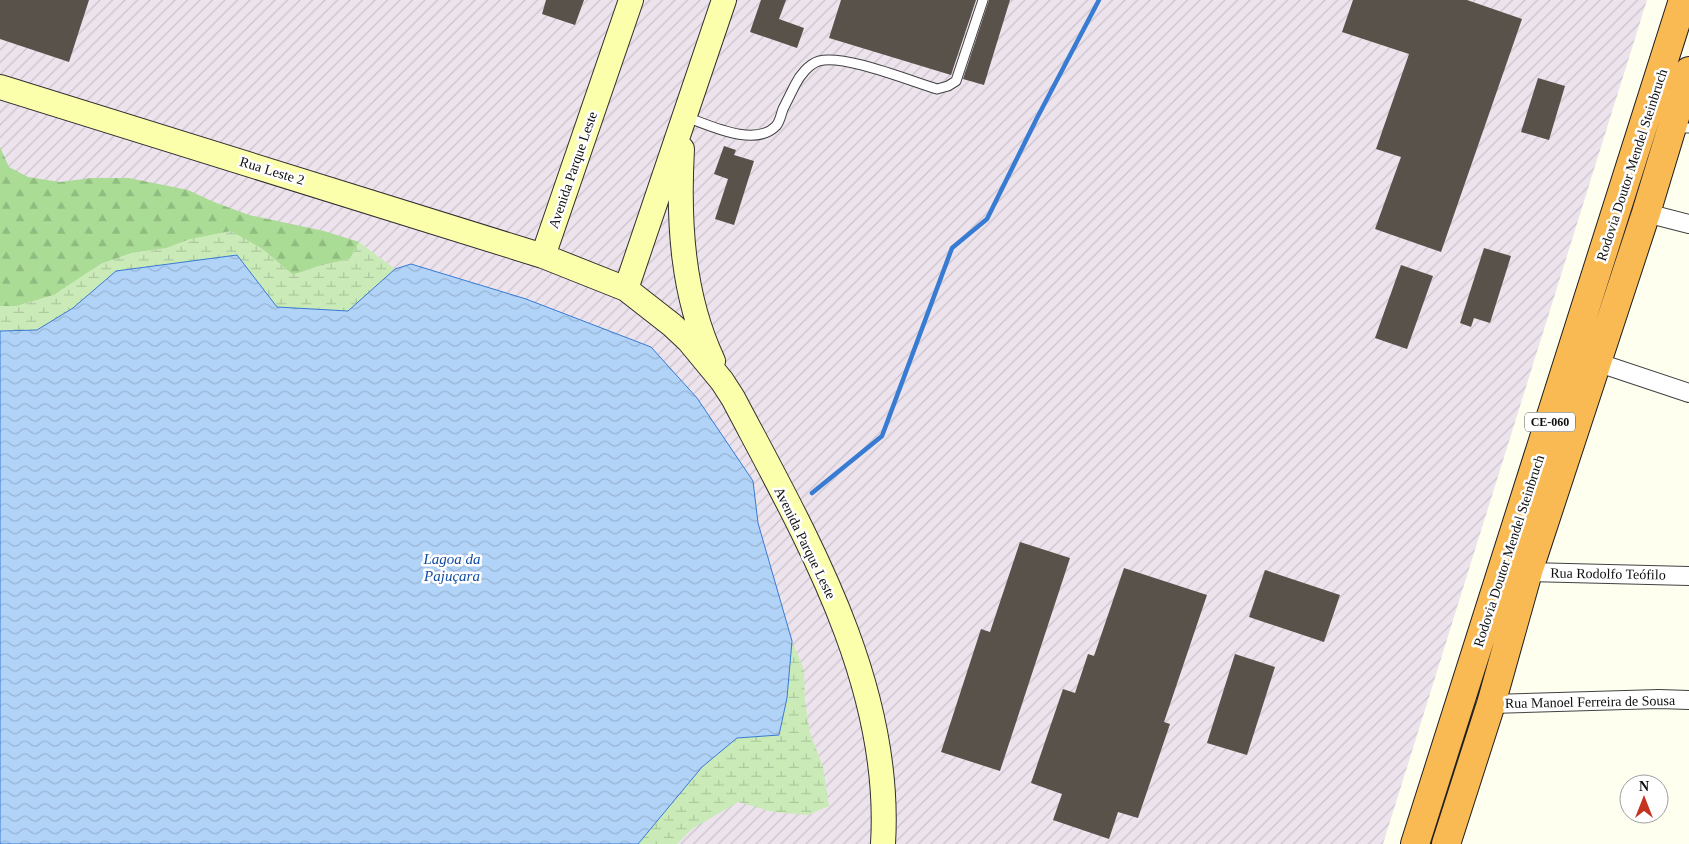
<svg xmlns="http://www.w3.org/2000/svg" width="1689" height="844" font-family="Georgia,serif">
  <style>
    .industrial { fill: url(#industrial-furrows) }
    .forest { fill: url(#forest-firs) }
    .wetland { fill: url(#wetland-marsh) }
    .water { fill: url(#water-waves); stroke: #377bd2 }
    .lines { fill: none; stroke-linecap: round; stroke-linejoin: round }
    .stream { stroke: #377bd2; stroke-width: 4.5 }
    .building { fill: #58524a }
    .lane-casing { stroke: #414141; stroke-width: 11 }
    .street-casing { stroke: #414141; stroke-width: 20 }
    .secondary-casing { stroke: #303030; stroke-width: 26 }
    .highway-casing { stroke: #1f1f1f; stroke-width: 30 }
    .lane { stroke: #fff; stroke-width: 9 }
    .street { stroke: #fff; stroke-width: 18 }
    .secondary { stroke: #fbffab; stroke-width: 24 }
    .highway { stroke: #f9ba54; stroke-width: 28 }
    .labels { text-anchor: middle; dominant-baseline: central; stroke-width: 5; stroke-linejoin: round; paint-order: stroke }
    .shield { fill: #fff; stroke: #565656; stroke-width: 1 }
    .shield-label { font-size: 12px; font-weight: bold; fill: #0e0e0e }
    .street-label { font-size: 14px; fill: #0e0e0e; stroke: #fff }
    .water-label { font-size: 15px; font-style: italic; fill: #124da5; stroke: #fff }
  </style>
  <defs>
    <pattern id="industrial-furrows" width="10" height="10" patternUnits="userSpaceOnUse" patternTransform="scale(1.25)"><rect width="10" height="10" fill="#ede3ed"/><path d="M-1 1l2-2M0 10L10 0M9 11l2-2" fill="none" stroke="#cac2ca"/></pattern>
    <pattern id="forest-firs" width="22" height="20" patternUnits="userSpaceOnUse" patternTransform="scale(1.25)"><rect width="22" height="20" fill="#aadc96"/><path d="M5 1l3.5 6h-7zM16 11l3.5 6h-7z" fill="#91bc80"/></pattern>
    <pattern id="wetland-marsh" width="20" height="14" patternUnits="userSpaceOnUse" patternTransform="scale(1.25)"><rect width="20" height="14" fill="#caebb8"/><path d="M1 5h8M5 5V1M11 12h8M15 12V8" fill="none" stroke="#acc89d"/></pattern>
    <pattern id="water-waves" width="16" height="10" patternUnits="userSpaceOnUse" patternTransform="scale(1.25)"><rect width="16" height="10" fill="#b2d3f8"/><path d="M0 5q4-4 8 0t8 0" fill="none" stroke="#98b4d3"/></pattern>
  </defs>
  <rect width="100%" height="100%" fill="#fffff0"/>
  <path class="industrial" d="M0,0h1647l-264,844h-1383z"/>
  <path class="forest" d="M0,147l9,20 19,10 32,5 31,-4h38l59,12 26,12 35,13 75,16 35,11 -9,17 -31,7 -26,9 -32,-27 -70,-9 -24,9 -35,5 -31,11 -47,31 -37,11h-17z"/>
  <path class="wetland" d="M231,231l30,17 32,27 26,-9 31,-7 9,-17 36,27 -47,42 -71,-4 -40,-52 -121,16 -43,37 -36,22 -37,1v-25h17l37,-11 47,-31 31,-11 35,-5 23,-9z
    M792,641l12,29 1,31 5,32 13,34 6,39 -21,9 -34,-3 -36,-10 -46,27 -15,15h-39l64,-77 35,-29 42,-3 8,-37z"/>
  <path class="water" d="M237,255l40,52 71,4 47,-42 16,-5 115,35 125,48 46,51 56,83 5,42 34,118 -5,57 -8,37 -42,3 -35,29 -64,77h-638v-513l37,-1 36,-22 43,-37z"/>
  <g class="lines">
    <path class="stream" d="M812,493l70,-57 70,-188 35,-29 50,-101 62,-118"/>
  </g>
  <path class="building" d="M0,0h89l-20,62 -69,-23z
    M546,0h38l-9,25 -33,-11z
    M761,0h25l-7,19 25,9 -7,20 -47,-16z
    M841,0h135l-25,75 -122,-37z
    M989,0h21l-26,85 -21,-6z
    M1353,0h114l55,19 -81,233 -66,-23 26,-72 -25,-8 33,-95 -67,-22z
    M1538,78l27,8 -16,54 -28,-8z
    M724,146l12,4 -2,5 20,6 -20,64 -19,-6 13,-40 -14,-5z
    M1484,248l27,8 -21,67 -16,-5 -3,9 -11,-4z
    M1401,265l32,11 -26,73 -32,-11z
    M1020,542l50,16 -70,213 -59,-19 40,-123 9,3z
    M1124,568l83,27 -43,127 6,2 -32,94 -20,-6 -9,27 -56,-19 9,-26 -31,-11 32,-94 12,4 13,-39 6,2z
    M1265,570l75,25 -16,47 -75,-25z
    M1235,654l40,13 -28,88 -40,-12z"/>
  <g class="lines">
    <g class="lane-casing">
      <path id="lane" d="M686,117c23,8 69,31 90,9 4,-4 5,-12 7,-17 4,-8 8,-16 12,-24 5,-10 14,-21 24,-24 25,-7 91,20 118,28l11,-3 8,-5 27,-81
        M1674,128h15"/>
    </g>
    <g class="street-casing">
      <path id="street" d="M1646,213l43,11
        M1596,362l93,31
        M1528,572l161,4
        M1491,704l168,-5 30,1"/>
    </g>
    <g class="secondary-casing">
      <path id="secondary" d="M0,87l543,169 83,33 46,36 17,16 33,40 11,17c72,137 160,285 150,446
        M682,149c-4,72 0,146 31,212
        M543,256l88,-256
        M626,289l98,-289"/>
    </g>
    <g class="highway-casing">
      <path id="highway" d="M1415,844l268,-844
        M1446,844l45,-140 37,-132 118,-359 43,-142"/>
    </g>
    <use href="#lane" class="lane"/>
    <use href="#street" class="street"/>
    <use href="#secondary" class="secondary"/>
    <use href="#highway" class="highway"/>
  </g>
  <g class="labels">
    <rect class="shield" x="1525" y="412.5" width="50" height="19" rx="4"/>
    <g class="shield-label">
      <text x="1550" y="422">CE-060</text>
    </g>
    <g class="street-label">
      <text transform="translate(1632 165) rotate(-72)">Rodovia Doutor Mendel Steinbruch</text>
      <text transform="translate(573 170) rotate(-71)">Avenida Parque Leste</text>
      <text transform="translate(272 171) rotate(17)">Rua Leste 2</text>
      <text transform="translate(805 543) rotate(64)">Avenida Parque Leste</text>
      <text transform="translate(1509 551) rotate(-72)">Rodovia Doutor Mendel Steinbruch</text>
      <text transform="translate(1608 574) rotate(1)">Rua Rodolfo Teófilo</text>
      <text transform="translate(1590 702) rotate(-1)">Rua Manoel Ferreira de Sousa</text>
    </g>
    <g class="water-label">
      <text x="452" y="559">Lagoa da<tspan x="452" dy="17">Pajuçara</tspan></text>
    </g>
  </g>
  <g transform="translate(1644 799)"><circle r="24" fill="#ffffff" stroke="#9f9f9f"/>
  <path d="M0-4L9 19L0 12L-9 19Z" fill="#c43421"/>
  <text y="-8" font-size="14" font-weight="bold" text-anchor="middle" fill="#0e0e0e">N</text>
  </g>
</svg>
